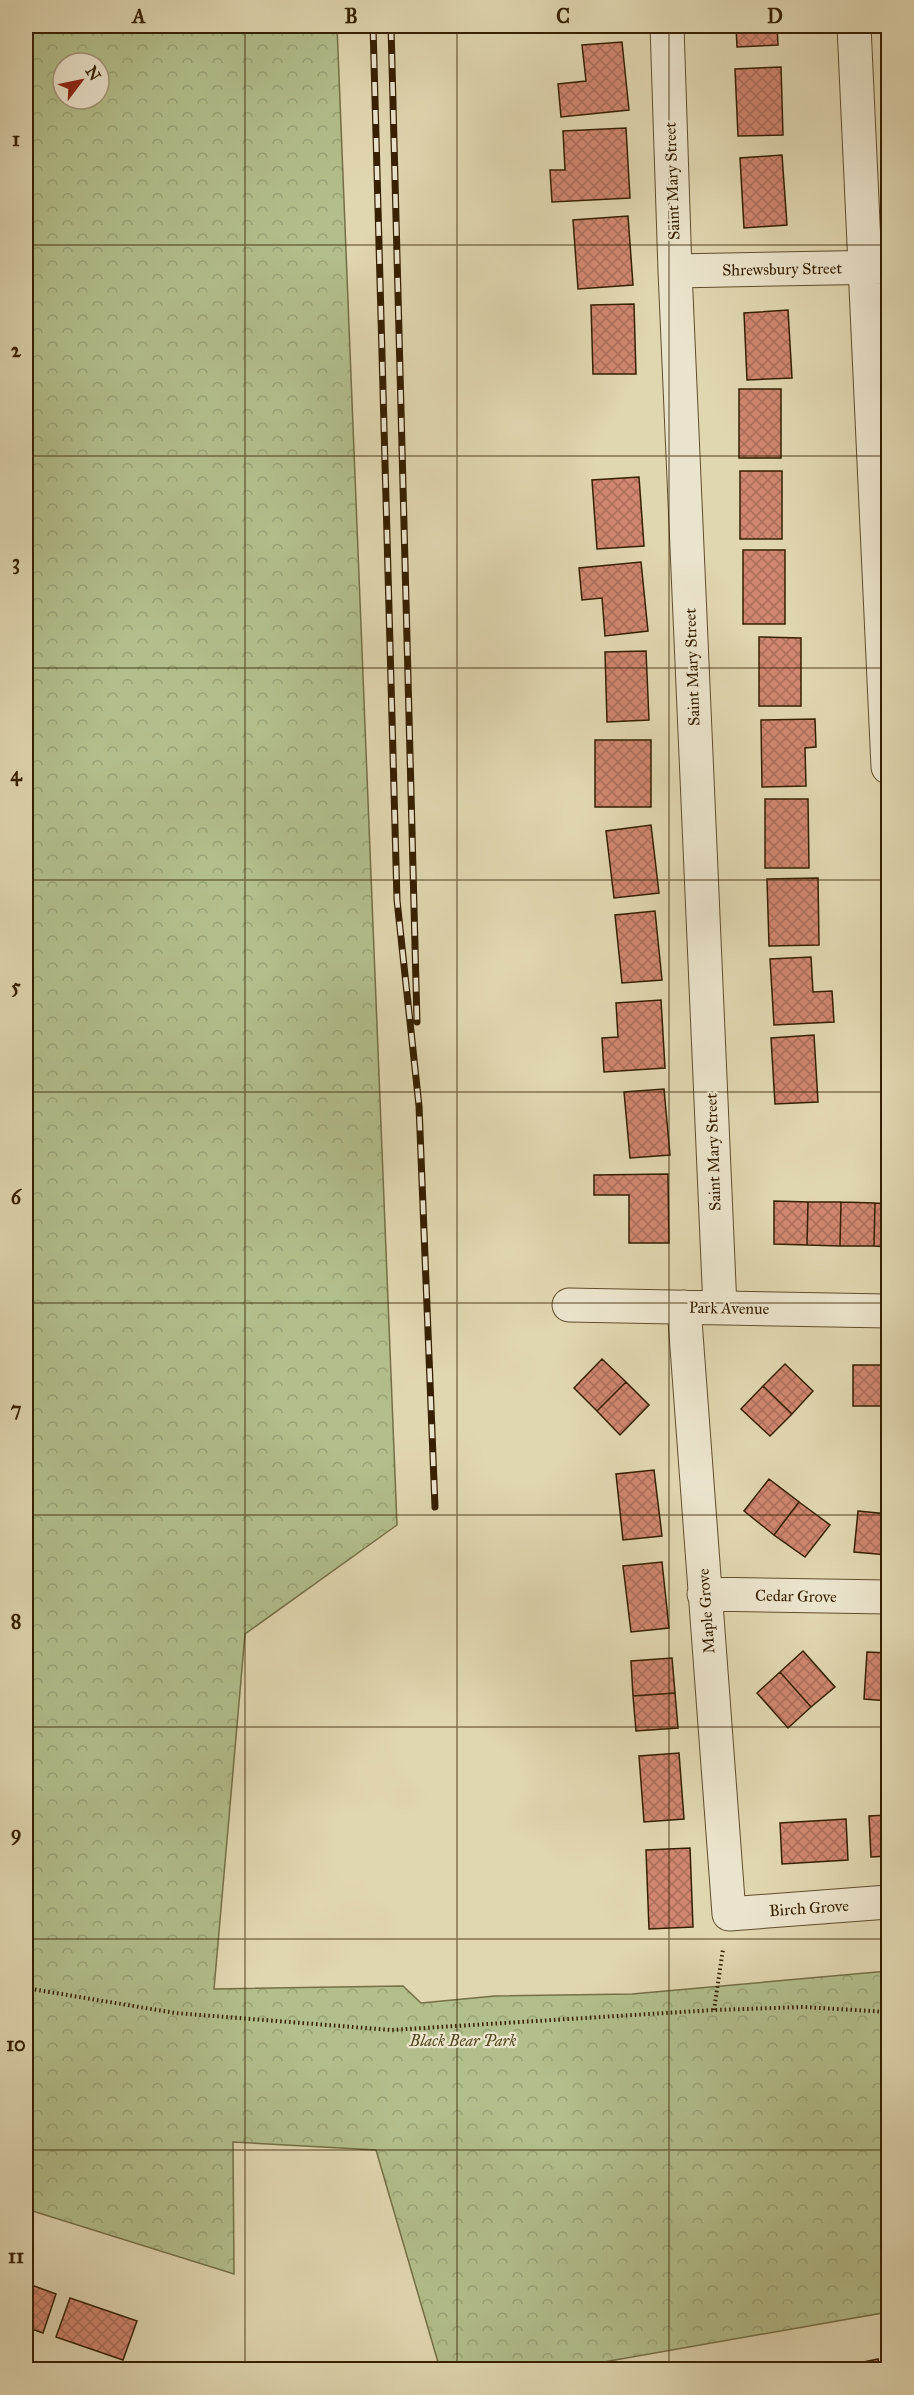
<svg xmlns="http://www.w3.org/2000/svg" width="914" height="2395" font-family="'IM FELL Great Primer',serif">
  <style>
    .forest { fill: url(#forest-crowns); stroke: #746f46; stroke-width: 1.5; fill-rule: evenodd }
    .building { fill: url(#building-cross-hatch); stroke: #352000; stroke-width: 1.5 }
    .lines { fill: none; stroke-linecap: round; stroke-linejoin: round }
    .minor-casing { stroke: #604e2c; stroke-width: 35 }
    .path { stroke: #352000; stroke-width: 4; stroke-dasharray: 1.5 3; stroke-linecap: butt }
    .minor { stroke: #ebe4cc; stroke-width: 33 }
    .rail-casing { stroke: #352000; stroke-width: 7 }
    .rail { stroke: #ebe4cc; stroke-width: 4.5; stroke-dasharray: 14; stroke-linecap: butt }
    .grid { fill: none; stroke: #352000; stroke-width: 1.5; stroke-opacity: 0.55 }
    .labels { text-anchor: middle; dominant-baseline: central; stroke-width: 4.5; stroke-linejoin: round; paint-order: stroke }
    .street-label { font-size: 16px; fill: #352000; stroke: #ebe4cc }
    .park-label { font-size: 16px; font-style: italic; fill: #544823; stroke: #ebe4cc }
    .neatline { fill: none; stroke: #352000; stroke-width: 2 }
    .grid-label { font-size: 20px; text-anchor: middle; font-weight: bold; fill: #352000 }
  </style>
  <defs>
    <pattern id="forest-crowns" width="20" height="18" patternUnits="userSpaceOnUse" patternTransform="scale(1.5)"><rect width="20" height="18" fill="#b2be8b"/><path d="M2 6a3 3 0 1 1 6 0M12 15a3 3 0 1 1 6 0" fill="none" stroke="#9aa376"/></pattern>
    <pattern id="building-cross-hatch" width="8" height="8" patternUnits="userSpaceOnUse" patternTransform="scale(1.5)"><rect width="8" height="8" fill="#d08670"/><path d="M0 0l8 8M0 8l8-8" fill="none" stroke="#aa6d5a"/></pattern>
  </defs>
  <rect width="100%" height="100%" fill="#e0d6b0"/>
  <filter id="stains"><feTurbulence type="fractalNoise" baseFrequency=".00333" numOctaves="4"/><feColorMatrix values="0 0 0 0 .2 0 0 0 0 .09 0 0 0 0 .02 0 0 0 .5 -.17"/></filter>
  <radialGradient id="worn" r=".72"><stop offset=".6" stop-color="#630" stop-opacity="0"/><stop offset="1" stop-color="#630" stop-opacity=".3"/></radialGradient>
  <path class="forest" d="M28,26h309l60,1499 -152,109 -31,355 189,-3 18,17 74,-7 137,-2 256,-23v341l-324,57h-124l-64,-219 -143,-8 1,132 -208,-65v-2177zM63,63h36v36h-36z"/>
  <path class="building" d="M736,26h41l1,19 -41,2z
    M622,42l7,68 -68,7 -3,-33 28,-3 -4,-36z
    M781,67l2,68 -45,1 -3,-67z
    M626,128l4,70 -78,4 -2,-32h15l-2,-39z
    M782,155l5,70 -43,3 -4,-70z
    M628,216l5,69 -55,4 -5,-69z
    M634,304l2,70h-43l-2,-69z
    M788,310l4,68 -45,2 -3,-67z
    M739,389h42v69h-42z
    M740,471h42v68h-42z
    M639,477l5,69 -47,3 -5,-69z
    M743,550h42v74h-42z
    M641,562l7,69 -43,5 -3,-38 -20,2 -3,-32z
    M759,637l42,1v68h-42z
    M646,651l3,69 -42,2 -2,-70z
    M815,719l1,28 -11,1 1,38 -44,1 -1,-67z
    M595,740h56v67h-56z
    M765,799h43l1,69h-44z
    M651,825l8,68 -45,5 -8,-67z
    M818,878l1,67 -50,1 -2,-67z
    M655,911l7,69 -40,3 -7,-68z
    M811,957l2,35 19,-1 2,31 -60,3 -4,-66z
    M661,1000l4,68 -61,4 -2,-34 16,-1 -2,-34z
    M814,1035l4,67 -43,2 -4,-66z
    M664,1089l6,66 -40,3 -6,-66z
    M668,1174l1,69h-40v-48h-35v-20z
    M774,1201l34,1 -1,43 -33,-1z
    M808,1202h33l-1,44 -33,-1z
    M841,1202l34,1 -1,43h-34z
    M875,1203l13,1v43l-14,-1z
    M602,1359l24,23 -29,29 -23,-23z
    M785,1364l28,27 -21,23 -29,-28z
    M853,1365h35v41h-35z
    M626,1382l23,23 -29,30 -23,-24z
    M763,1386l29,28 -22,22 -29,-27z
    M654,1470l8,66 -39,4 -7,-66z
    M769,1479l30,23 -25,33 -30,-24z
    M799,1502l31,23 -25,32 -31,-22z
    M858,1511l30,3v41l-34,-3z
    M662,1562l7,66 -38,4 -8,-66z
    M803,1651l32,36 -24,20 -31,-35z
    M867,1652l21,1v48l-24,-2z
    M672,1658l3,35 -42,3 -2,-35z
    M780,1672l31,35 -23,21 -31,-35z
    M675,1693l3,35 -42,3 -3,-35z
    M679,1753l5,66 -40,3 -5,-66z
    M888,1815v41l-17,1 -2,-41z
    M846,1819l2,41 -66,4 -2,-41z
    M690,1848l3,79 -44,2 -3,-79z
    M26,2283l30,11 -13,39 -17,-6z
    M70,2298l67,23 -14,39 -67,-23z
    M878,2359l2,11h-40v-3z"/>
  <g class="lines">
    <g class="minor-casing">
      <path id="minor" d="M667,26l8,245 45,1037
        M854,26l34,741
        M675,271l212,-4
        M569,1305l319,6
        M684,1307l45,607 159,-12
        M704,1594l184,3"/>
    </g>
    <path class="path" d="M26,1988l149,25 216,17 323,-20 90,-3 84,5
      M714,2010l9,-61"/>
    <use href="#minor" class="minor"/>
    <g class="rail-casing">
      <path id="rail" d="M373,26l24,874 22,206 16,401
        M391,26l26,996"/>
    </g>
    <use href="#rail" class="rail"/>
  </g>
  <path class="grid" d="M245,26v2344M457,26v2344M669,26v2344M26,245h862M26,456h862M26,668h862M26,880h862M26,1092h862M26,1303h862M26,1515h862M26,1727h862M26,1939h862M26,2150h862"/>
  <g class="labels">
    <g class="street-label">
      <text transform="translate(672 181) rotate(-92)">Saint Mary Street</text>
      <text transform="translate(782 269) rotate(-1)">Shrewsbury Street</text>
      <text transform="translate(692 667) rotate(-92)">Saint Mary Street</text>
      <text transform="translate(713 1152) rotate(-92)">Saint Mary Street</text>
      <text transform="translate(729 1308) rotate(1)">Park Avenue</text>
      <text transform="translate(796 1596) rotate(1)">Cedar Grove</text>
      <text transform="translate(706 1611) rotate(-94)">Maple Grove</text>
      <text transform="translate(809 1908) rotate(-4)">Birch Grove</text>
    </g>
    <g class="park-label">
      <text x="463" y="2040">Black Bear Park</text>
    </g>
  </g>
  <rect width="914" height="2395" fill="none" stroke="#e0d6b0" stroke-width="66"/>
  <g transform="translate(81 81) rotate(58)"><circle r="28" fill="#ebe4cc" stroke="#a2967a" stroke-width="1.5"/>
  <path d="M0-4.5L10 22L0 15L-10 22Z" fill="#8f2418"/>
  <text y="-9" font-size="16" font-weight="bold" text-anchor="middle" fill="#352000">N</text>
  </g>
  <rect x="33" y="33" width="848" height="2329" class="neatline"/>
  <g class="grid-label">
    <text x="139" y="23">A</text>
    <text x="351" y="23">B</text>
    <text x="563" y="23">C</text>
    <text x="775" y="23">D</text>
    <text x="16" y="146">1</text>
    <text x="16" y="357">2</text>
    <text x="16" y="569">3</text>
    <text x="16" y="781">4</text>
    <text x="16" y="993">5</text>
    <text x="16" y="1204">6</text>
    <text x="16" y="1416">7</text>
    <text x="16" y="1628">8</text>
    <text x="16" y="1840">9</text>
    <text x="16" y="2051">10</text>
    <text x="16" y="2263">11</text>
  </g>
  <rect width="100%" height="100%" filter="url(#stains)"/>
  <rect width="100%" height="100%" fill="url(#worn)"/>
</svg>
